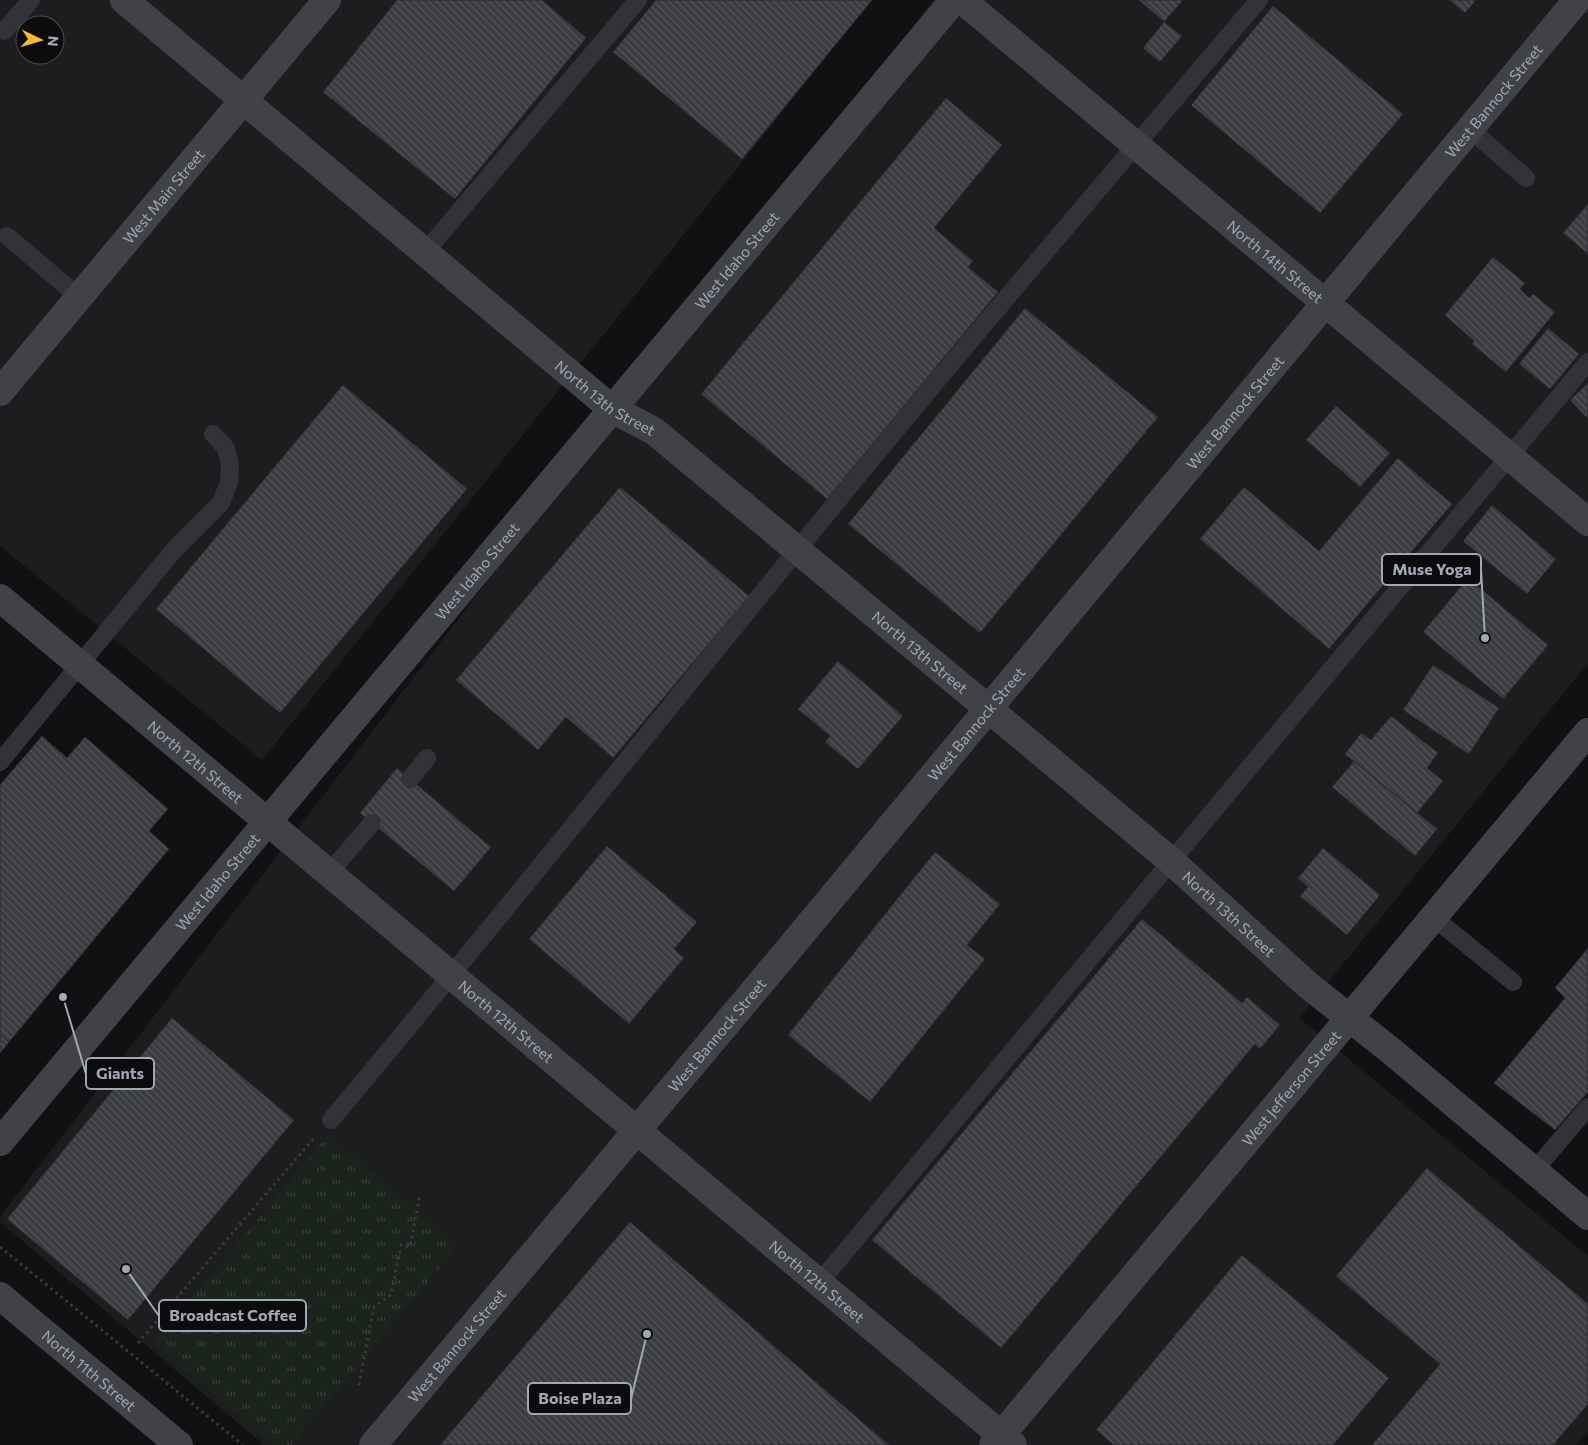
<svg xmlns="http://www.w3.org/2000/svg" width="1588" height="1445" font-family="Commissioner,sans-serif">
  <style>
    .built { fill: #1d1d20; fill-rule: evenodd }
    .park { fill: url(#park-tufts) }
    .building { fill: url(#building-back-hatch); stroke: #2b2b2f }
    .lines { fill: none; stroke-linecap: round; stroke-linejoin: round }
    .path { stroke: #383a3f; stroke-width: 3; stroke-dasharray: 2.5 4; stroke-linecap: butt }
    .lane { stroke: #323338; stroke-width: 18 }
    .secondary { stroke: #404248; stroke-width: 28 }
    .labels { text-anchor: middle; dominant-baseline: central; stroke-width: 4; stroke-linejoin: round; paint-order: stroke }
    .street-label { font-size: 15px; fill: #a2a7b4; stroke: #0c0c0e }
    .leader { fill: none; stroke: #a2a7b4; stroke-width: 2 }
    .callout-dot { fill: #a2a7b4; stroke: #0c0c0e; stroke-width: 2 }
    .callout { fill: #0c0c0e; stroke: #a2a7b4; stroke-width: 2 }
    .callout-label { font-size: 16px; text-anchor: middle; font-weight: bold; fill: #a2a7b4 }
  </style>
  <defs>
    <pattern id="park-tufts" width="24" height="20" patternUnits="userSpaceOnUse" patternTransform="scale(1.25)"><rect width="24" height="20" fill="#1b231d"/><path d="M3 7l-1-3M5 7V3M7 7l1-3M15 17l-1-3M17 17v-4M19 17l1-3" fill="none" stroke="#39403b"/></pattern>
    <pattern id="building-back-hatch" width="6" height="6" patternUnits="userSpaceOnUse" patternTransform="scale(1.25)"><rect width="6" height="6" fill="#3b3c40"/><path d="M-1 5l2 2M0 0l6 6M5-1l2 2" fill="none" stroke="#545559"/></pattern>
  </defs>
  <rect width="100%" height="100%" fill="#111113"/>
  <path class="built" d="M0,0h872l-610,760 -262,-214zM25,25h30v30h-30z
    M933,0h655v663l-289,355 289,238v175l-12,14h-1312l-264,-223v-5z"/>
  <path class="park" d="M328,1135l131,110 -168,200h-16l-121,-102z"/>
  <path class="building" d="M397,0h145l44,38 -131,161 -132,-107z
    M656,0h216l-130,159 -129,-107z
    M1139,0h44l-19,22z
    M1449,0h27l-11,13z
    M1273,6l130,108 -83,99 -129,-108z
    M1164,22l18,14 -22,26 -17,-14z
    M946,98l56,47 -68,83 39,33 -5,6 30,25 -171,207 -126,-105z
    M1588,204v50l-25,-21z
    M1493,257l32,26 -5,6 9,9 4,-4 22,18 -49,60 -34,-28 2,-3 -29,-26z
    M1025,308l133,109 -178,216 -132,-109z
    M1548,328l31,26 -29,35 -31,-25z
    M1588,383v36l-18,-19z
    M343,385l124,104 -187,224 -124,-104z
    M1336,406l54,47 -30,34 -54,-47z
    M1398,458l54,46 -123,145 -129,-110 44,-52 75,64z
    M620,487l129,109 -136,162 -47,-41 -28,33 -82,-70z
    M1492,505l64,54 -29,35 -64,-53z
    M1468,578l80,67 -45,54 -80,-67z
    M838,661l65,55 -45,53 -33,-27 5,-6 -32,-27z
    M1433,665l66,43 -30,46 -66,-44z
    M1391,716l47,37 -11,15 16,13 -26,32 -72,-59 16,-21 10,7z
    M42,736l25,22 18,-21 83,72 -19,22 20,18 -160,193 -9,-7v-250z
    M1354,761l83,68 -22,27 -83,-69z
    M397,768l94,79 -37,44 -94,-78z
    M607,846l90,76 -23,27 10,9 -55,66 -100,-85z
    M1323,848l57,47 -33,40 -47,-39 8,-9 -10,-9z
    M935,852l65,52 -33,41 18,14 -115,143 -82,-67z
    M1142,919l100,84 5,-6 33,28 -20,24 -5,-5 -254,304 -129,-108z
    M1588,948v144l-33,38 -61,-47 71,-85 -10,-10z
    M172,1018l122,102 -166,200 -121,-101z
    M0,1035l9,7 -9,11z
    M1427,1168l161,136v100l-35,41h-181l68,-81 -104,-88z
    M630,1222l259,223h-449z
    M1242,1255l147,123 -56,67h-219l-18,-15z"/>
  <g class="lines">
    <path class="path" d="M0,1247l243,198
      M138,1343l177,-206
      M359,1385l15,-78 17,-12 10,-50 9,2 10,-52"/>
    <path class="lane" d="M4,31l27,-31
      M1470,129l56,49
      M7,236l72,61
      M425,252l213,-252
      M0,762l173,-211 48,-48 8,-21 1,-17 -4,-17 -13,-14
      M410,779l17,-21
      M329,873l43,-50
      M1433,917l80,65
      M331,1120c157,-187 309,-377 463,-566 152,-187 309,-370 465,-554
      M1534,1171l54,-64
      M819,1283l769,-921"/>
    <g class="secondary">
      <path id="s1" d="M124,0l488,409 42,22 372,309 145,121 138,125 81,64 198,166"/>
      <path id="s2" d="M962,0l626,522"/>
      <path id="s3" d="M0,392l327,-392"/>
      <path id="s4" d="M0,598l1013,847"/>
      <path id="s5" d="M0,1142l954,-1142"/>
      <path id="s6" d="M0,1296l179,149"/>
      <path id="s7" d="M373,1445l406,-484 798,-961"/>
      <path id="s8" d="M993,1445l595,-713"/>
    </g>
  </g>
  <g class="labels">
    <g class="street-label">
      <text stroke="none"><textPath href="#s7" startOffset="1750">West Bannock Street</textPath></text>
      <text stroke="none"><textPath href="#s3" startOffset="255">West Main Street</textPath></text>
      <text stroke="none"><textPath href="#s5" startOffset="1149">West Idaho Street</textPath></text>
      <text stroke="none"><textPath href="#s2" startOffset="408">North 14th Street</textPath></text>
      <text stroke="none"><textPath href="#s1" startOffset="625">North 13th Street</textPath></text>
      <text stroke="none"><textPath href="#s7" startOffset="1345">West Bannock Street</textPath></text>
      <text stroke="none"><textPath href="#s5" startOffset="744">West Idaho Street</textPath></text>
      <text stroke="none"><textPath href="#s1" startOffset="1030">North 13th Street</textPath></text>
      <text stroke="none"><textPath href="#s7" startOffset="940">West Bannock Street</textPath></text>
      <text stroke="none"><textPath href="#s4" startOffset="255">North 12th Street</textPath></text>
      <text stroke="none"><textPath href="#s5" startOffset="339">West Idaho Street</textPath></text>
      <text stroke="none"><textPath href="#s1" startOffset="1435">North 13th Street</textPath></text>
      <text stroke="none"><textPath href="#s4" startOffset="660">North 12th Street</textPath></text>
      <text stroke="none"><textPath href="#s7" startOffset="535">West Bannock Street</textPath></text>
      <text stroke="none"><textPath href="#s8" startOffset="465">West Jefferson Street</textPath></text>
      <text stroke="none"><textPath href="#s4" startOffset="1065">North 12th Street</textPath></text>
      <text stroke="none"><textPath href="#s7" startOffset="130">West Bannock Street</textPath></text>
      <text stroke="none"><textPath href="#s6" startOffset="116">North 11th Street</textPath></text>
    </g>
  </g>
  <path class="leader" d="M1485 638L1481 570M63 997L86 1074M126 1269L159 1316M647 1334L631 1399"/>
  <g class="callout-dot">
    <circle cx="1485" cy="638" r="5"/>
    <circle cx="63" cy="997" r="5"/>
    <circle cx="126" cy="1269" r="5"/>
    <circle cx="647" cy="1334" r="5"/>
  </g>
  <g class="callout">
    <rect x="1382" y="554" width="99" height="31" rx="5"/>
    <rect x="86" y="1058" width="68" height="31" rx="5"/>
    <rect x="159" y="1300" width="147" height="31" rx="5"/>
    <rect x="528" y="1383" width="103" height="31" rx="5"/>
  </g>
  <g class="callout-label">
    <text x="1432" y="575">Muse Yoga</text>
    <text x="120" y="1079">Giants</text>
    <text x="233" y="1321">Broadcast Coffee</text>
    <text x="580" y="1404">Boise Plaza</text>
  </g>
  <g transform="translate(40 40) rotate(95)"><circle r="24" fill="#0c0c0e" stroke="#484a50"/>
  <path d="M0-4L9 19L0 12L-9 19Z" fill="#fabc22"/>
  <text y="-8" font-size="14" font-weight="bold" text-anchor="middle" fill="#a2a7b4">N</text>
  </g>
</svg>
